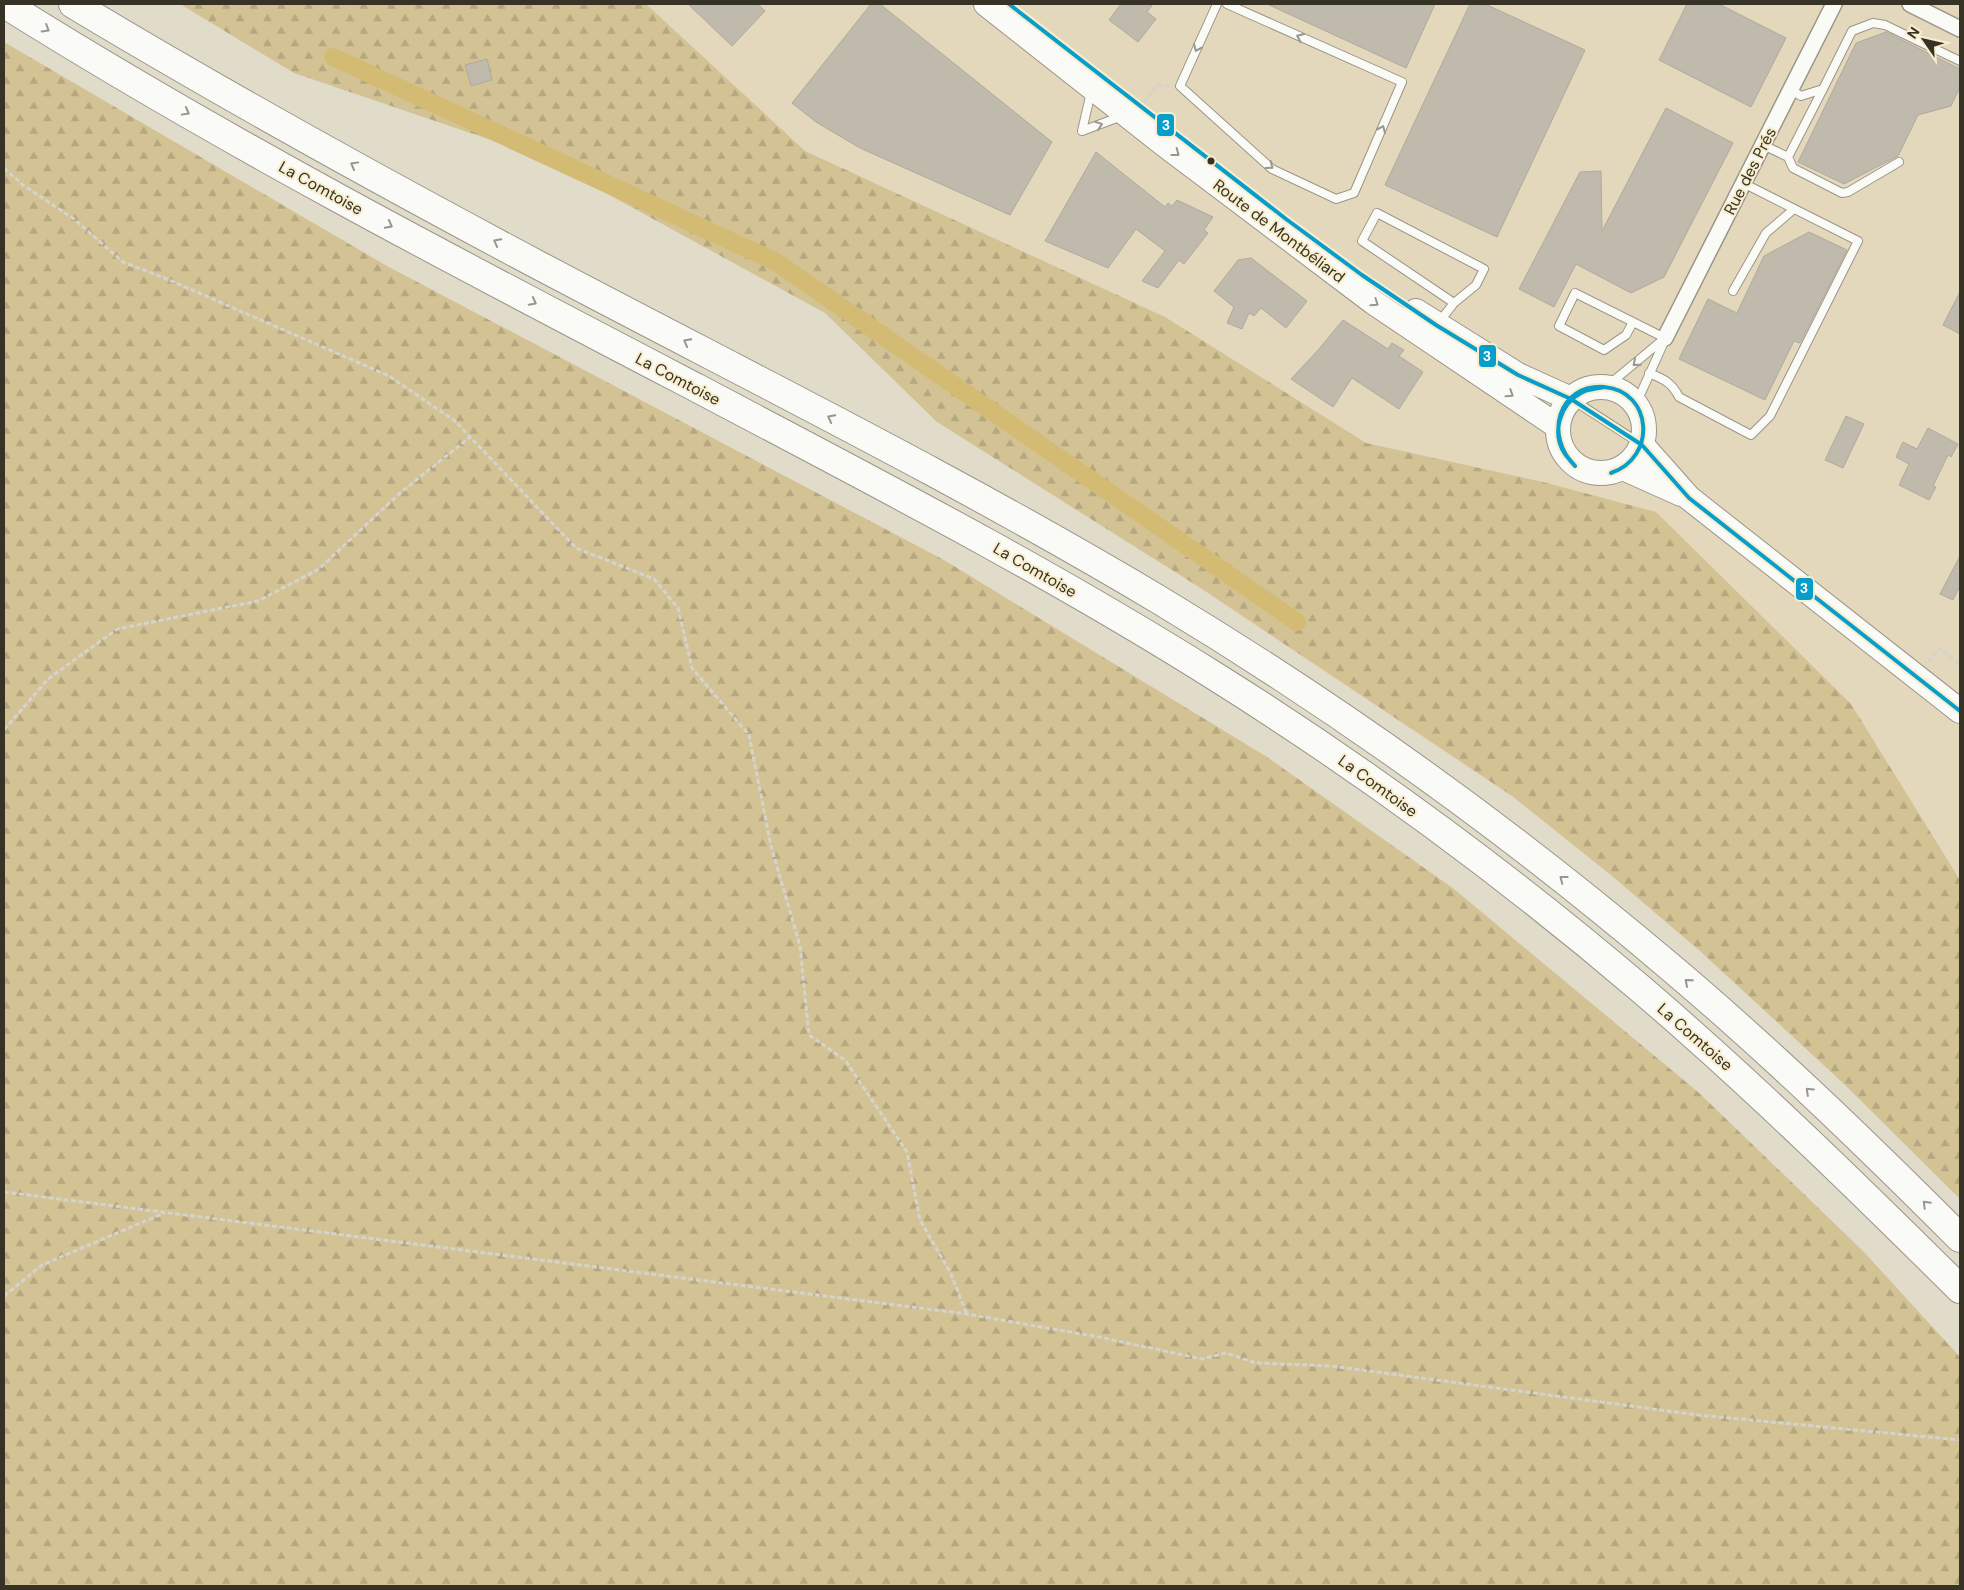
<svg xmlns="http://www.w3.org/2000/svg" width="1964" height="1590" font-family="'DM Sans',sans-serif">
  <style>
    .built { fill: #e3d8bb }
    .forest { fill: url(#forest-firs) }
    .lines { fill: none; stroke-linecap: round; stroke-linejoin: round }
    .canal { stroke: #d4bb73; stroke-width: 18 }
    .building { fill: #bfbaac; stroke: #afaa9d }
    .service-casing { stroke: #9a9588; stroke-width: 10 }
    .minor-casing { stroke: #9a9588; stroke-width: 18 }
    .primary-casing { stroke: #9a9588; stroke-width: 26 }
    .motorway-casing { stroke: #9a9588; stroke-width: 30 }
    .path { stroke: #d5d3ce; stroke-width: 3; stroke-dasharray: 5 2.5; stroke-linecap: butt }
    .service { stroke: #fafaf7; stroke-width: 8 }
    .minor { stroke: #fafaf7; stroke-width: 15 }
    .primary { stroke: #fafaf7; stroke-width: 24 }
    .motorway { stroke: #fafaf7; stroke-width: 28 }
    .bus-1-casing { stroke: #f8edcd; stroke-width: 8 }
    .bus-1 { stroke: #089ecc; stroke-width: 4 }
    .oneway { stroke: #98968e }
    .bus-dot { fill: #363225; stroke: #f8edcd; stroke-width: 2 }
    .labels { text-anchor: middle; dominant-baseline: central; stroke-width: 4; stroke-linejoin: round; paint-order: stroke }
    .street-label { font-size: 16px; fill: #363225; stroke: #f8edcd }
    .line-badge { stroke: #f8edcd; stroke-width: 2 }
    .badge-label { font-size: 14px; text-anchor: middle; font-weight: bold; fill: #fff }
  </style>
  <defs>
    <pattern id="forest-firs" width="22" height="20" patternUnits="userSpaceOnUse" patternTransform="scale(1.25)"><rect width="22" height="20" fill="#d3c294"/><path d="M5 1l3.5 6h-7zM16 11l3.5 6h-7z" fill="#b6a77f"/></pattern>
  </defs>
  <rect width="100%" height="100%" fill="#e1dbca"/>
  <path class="built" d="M646,4h1314v876l-109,-176 -308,-222 -177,-39 -201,-126 -360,-166z"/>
  <path class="forest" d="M180,4h466l159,147 360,166 201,126 177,39 113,30 195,192 109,176v319l-117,-116 -143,-132 -88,-75 -100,-80 -310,-207 -265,-167 -112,-109 -287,-157 -244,-83z
    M4,42l383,224 557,294 323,197 187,132 244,203 166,160 96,105v229h-1956z"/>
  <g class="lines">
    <path class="canal" d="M333,57l443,205 521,360"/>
  </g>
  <path class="building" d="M688,4h70l7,7 -33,35z
    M871,4h9l172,138 -42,73 -150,-67 -44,-26 -24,-19z
    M1121,4h32l-6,8 9,7 -18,23 -29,-22z
    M1267,4h168l-29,64z
    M1470,4h15l100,46 -88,187 -112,-52z
    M1687,4h32l67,34 -35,69 -92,-47z
    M1886,32l74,37v18l-9,19 -33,9 -20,41 -54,28 -46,-22 58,-119z
    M487,59l5,21 -21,6 -6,-21z
    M1666,108l67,35 -69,134 -33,16 -55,-29 -22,43 -35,-18 61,-117 21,-1 1,60z
    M1096,152l69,55 3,-4 4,3 5,-6 36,17 -9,13 4,3 -24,31 -5,-4 -21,28 -16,-7 23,-30 -29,-22 -28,39 -63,-27z
    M1809,232l38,18 -47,93 -6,-2 -29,59 -86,-41 29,-60 29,14 27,-57z
    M1251,258l56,43 -21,27 -25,-20 -7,8 -5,-3 -7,16 -15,-6 7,-16 -20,-16 24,-31z
    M1960,292v42l-17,-9z
    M1343,320l45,29 4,-6 12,7 -5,6 24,16 -24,37 -47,-31 -19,29 -42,-28 28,-30z
    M1846,416l18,8 -21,44 -18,-8z
    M1928,428l30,16 -7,13 -3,-2 -15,31 3,1 -7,13 -30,-15 10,-21 -13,-7 7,-15 14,7z
    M1960,556v30l-7,14 -13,-6z"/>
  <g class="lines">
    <g class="service-casing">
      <path id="service" d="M1217,4l-37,82 92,83 64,30 18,-6 48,-111 -175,-78
        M1791,90l10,6 22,-7 29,-58 21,-8 12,2 75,36
        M1091,92l-9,39 40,-15
        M1763,145l25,12 35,-68
        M1788,157l5,11 49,25 6,-1 51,-30
        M1733,291l33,-58 28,-24
        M1439,322l15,-19 22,-18 8,-16 -107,-56 -15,28 92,62
        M1633,322l-7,13 -22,15 -45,-24 16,-33 90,45
        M1649,373c15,6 23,10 30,24l72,38 19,-19 88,-175 -115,-58
        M1606,387l59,-49
        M1573,400l68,44
        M1636,404l28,-62"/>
    </g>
    <g class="minor-casing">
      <path id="minor" d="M1910,4l50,25
        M1665,338l169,-334"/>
    </g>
    <g class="primary-casing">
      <path id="primary" d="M986,4l179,141 208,157 184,124
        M1416,311l102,64 53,24
        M1558 430a43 43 0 1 1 86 0a43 43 0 1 1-86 0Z
        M1642,445l47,53 271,213
        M1623,468l58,26"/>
    </g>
    <g class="motorway-casing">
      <path id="motorway" d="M5,4c223,140 458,262 692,384 174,92 349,182 516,287 150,94 294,200 429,315 111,95 215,197 318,299
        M73,4c153,92 309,178 467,262 208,110 419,214 621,335 179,108 349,230 508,365 102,86 197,178 291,272"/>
    </g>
    <path class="path" d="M1143,103l15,-18 12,1
      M4,168l19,17 51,34 49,43 44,17 222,97 66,45 121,127 78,31 24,29 14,60 57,67 22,111 29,100 9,89 36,25 62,92 13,68 30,52 17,42
      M1929,662l10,-14 21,16
      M4,730l44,-51 69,-50 141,-28 61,-32 81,-76 70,-56
      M4,1192l963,122 132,23 103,22 24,-6 30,10 76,3 366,49 262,25
      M4,1296l38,-31 122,-52"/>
    <use href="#service" class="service"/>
    <use href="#minor" class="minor"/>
    <use href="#primary" class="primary"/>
    <use href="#motorway" class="motorway"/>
    <g class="bus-1-casing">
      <path id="bus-1" d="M1009,4l277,215 76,56 74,50 82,50 53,24 71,46 47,53 271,213
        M1604,387c49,4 53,71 7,86
        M1575,466c-31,-30 -17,-82 29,-79
        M1575,466c-3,-4 -7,-8 -10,-12 -14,-21 -5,-50 16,-61 6,-4 16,-4 23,-6"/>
    </g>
    <use href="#bus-1" class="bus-1"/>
  </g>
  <defs><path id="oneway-chevron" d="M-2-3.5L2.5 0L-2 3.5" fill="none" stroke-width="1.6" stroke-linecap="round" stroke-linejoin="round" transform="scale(1.25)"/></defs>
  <g class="oneway">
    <use href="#oneway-chevron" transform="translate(46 29) rotate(31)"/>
    <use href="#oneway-chevron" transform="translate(1300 37) rotate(-156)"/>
    <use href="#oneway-chevron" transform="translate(1197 48) rotate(114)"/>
    <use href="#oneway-chevron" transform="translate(186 112) rotate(29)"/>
    <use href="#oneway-chevron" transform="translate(1099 125) rotate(-21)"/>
    <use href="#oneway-chevron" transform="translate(1382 129) rotate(-66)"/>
    <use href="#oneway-chevron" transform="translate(1176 153) rotate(37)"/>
    <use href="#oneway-chevron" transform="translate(354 165) rotate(-151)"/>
    <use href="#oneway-chevron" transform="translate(1270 166) rotate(36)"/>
    <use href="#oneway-chevron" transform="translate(389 225) rotate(28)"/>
    <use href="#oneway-chevron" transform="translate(497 242) rotate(-152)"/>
    <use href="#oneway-chevron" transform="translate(533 302) rotate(28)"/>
    <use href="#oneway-chevron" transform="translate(1375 303) rotate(35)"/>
    <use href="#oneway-chevron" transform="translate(687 342) rotate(-152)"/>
    <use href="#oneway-chevron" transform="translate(1636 363) rotate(140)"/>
    <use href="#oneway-chevron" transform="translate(1510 394) rotate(33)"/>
    <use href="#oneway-chevron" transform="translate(831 418) rotate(-152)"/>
    <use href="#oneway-chevron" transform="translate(1563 879) rotate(-142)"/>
    <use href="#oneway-chevron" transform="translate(1688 982) rotate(-139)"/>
    <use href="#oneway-chevron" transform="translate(1809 1091) rotate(-137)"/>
    <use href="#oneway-chevron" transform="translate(1926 1204) rotate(-135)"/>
  </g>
  <circle class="bus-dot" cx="1211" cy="161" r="4.5"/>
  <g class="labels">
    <g class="street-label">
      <text transform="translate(1750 171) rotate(-63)">Rue des Prés</text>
      <text transform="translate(321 188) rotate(29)">La Comtoise</text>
      <text transform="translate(1279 231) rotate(37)">Route de Montbéliard</text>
      <text transform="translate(678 379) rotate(28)">La Comtoise</text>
      <text transform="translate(1035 570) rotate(30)">La Comtoise</text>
      <text transform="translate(1378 786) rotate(36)">La Comtoise</text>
      <text transform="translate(1695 1037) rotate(41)">La Comtoise</text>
    </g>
  </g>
  <g class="line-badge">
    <rect x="1156" y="113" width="19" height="24" rx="5" fill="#089ecc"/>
    <rect x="1478" y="344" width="19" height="24" rx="5" fill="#089ecc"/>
    <rect x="1795" y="577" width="19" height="24" rx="5" fill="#089ecc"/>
  </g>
  <g class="badge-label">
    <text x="1166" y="130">3</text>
    <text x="1487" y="361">3</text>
    <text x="1804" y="593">3</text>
  </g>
  <rect width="1964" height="1590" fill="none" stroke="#363225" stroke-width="10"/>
  <g transform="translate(1924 40) rotate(304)" stroke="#f8edcd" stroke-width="4" paint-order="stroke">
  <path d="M0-4L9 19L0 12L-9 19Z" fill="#363225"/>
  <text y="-8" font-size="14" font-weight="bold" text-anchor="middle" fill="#363225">N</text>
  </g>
</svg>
